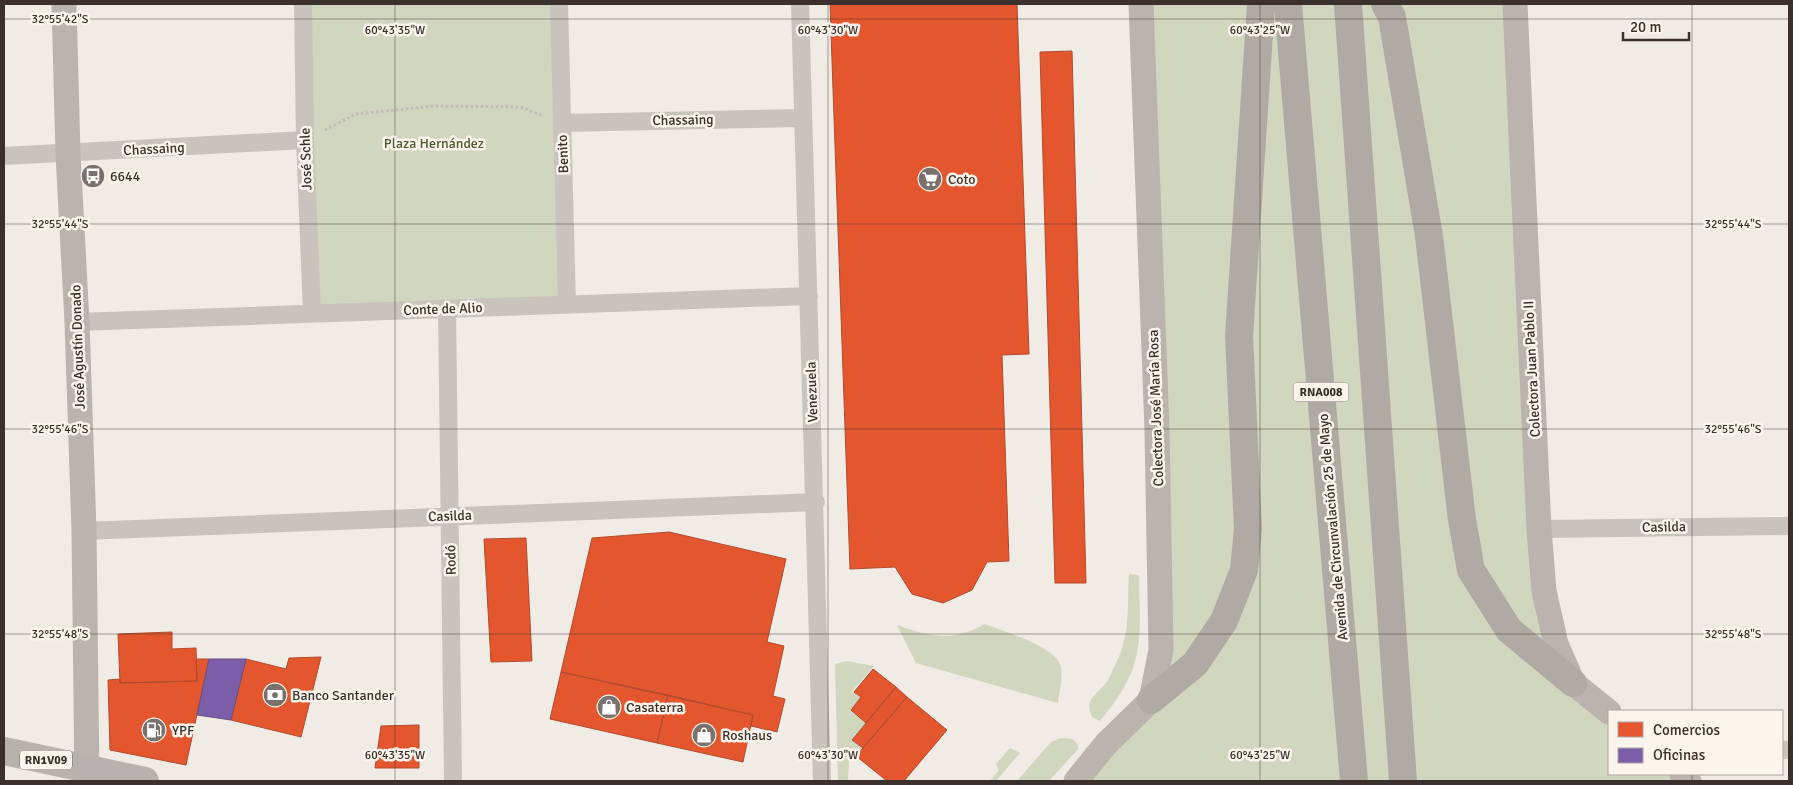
<svg xmlns="http://www.w3.org/2000/svg" width="1793" height="785" font-family="Signika,sans-serif">
  <style>
    .green { fill: #d1d6bf }
    .shops { fill: #e4572e; stroke: #b14b2d }
    .offices { fill: #7b5ea7; stroke: #685082 }
    .lines { fill: none; stroke-linecap: round; stroke-linejoin: round }
    .path { stroke: #c2bbb6; stroke-width: 3; stroke-dasharray: 2.5 2.5; stroke-linecap: butt }
    .street { stroke: #c9c3be; stroke-width: 18 }
    .secondary { stroke: #bab3ae; stroke-width: 25 }
    .primary { stroke: #b8b1ad; stroke-width: 28 }
    .highway { stroke: #afaaa4; stroke-width: 28 }
    .ticks { fill: none; stroke: #3b302b; stroke-width: 1; stroke-opacity: 0.45 }
    .labels { text-anchor: middle; dominant-baseline: central; stroke-width: 5; stroke-linejoin: round; paint-order: stroke }
    .shield { fill: #fbf5ee; stroke: #756b66; stroke-width: 1 }
    .shield-label { font-size: 12px; font-weight: bold; fill: #3b302b }
    .street-label { font-size: 14px; fill: #3b302b; stroke: #fbf5ee }
    .park-label { font-size: 14px; fill: #4a5a2e; stroke: #fbf5ee }
    .poi-label { font-size: 14px; fill: #3b302b; stroke: #fbf5ee; text-anchor: start }
    .ticks-label { font-size: 12px; text-anchor: middle; fill: #3b302b; stroke: #fbf5ee; stroke-width: 5; stroke-linejoin: round; paint-order: stroke }
  </style>
  <rect width="100%" height="100%" fill="#f0ebe5"/>
  <path class="green" d="M303,4h256l8,301 -255,8z
    M1141,4h374l41,640 53,68v62h73l7,7h-613l75,-81z
    M1129,574l10,1c1,67 7,91 -39,146l-8,-4c-7,-18 1,-19 12,-32 5,-5 8,-13 11,-20 16,-29 12,-59 14,-91z
    M985,624c17,7 73,23 76,43 2,11 -2,25 -3,36l-142,-40 -19,-38c34,12 55,17 88,-1z
    M847,661l27,5 -22,25 9,6 -10,13 15,13 -14,16 11,9 -14,14 -1,19h-10l-3,-117z
    M1061,738l12,1 5,6v4l-29,32h-32l34,-39z
    M1010,748l10,5 -24,28h-6l9,-11 -3,-6z"/>
  <path class="shops" d="M830,4h187l12,350 -27,1 7,206 -22,1 -15,28 -29,13 -31,-9 -17,-27 -45,2z
    M1072,51l14,532h-31l-15,-531z
    M669,532l117,27 -19,83 17,4 -11,50 12,3 -8,33 -26,-6 2,-11 -192,-43 31,-134z
    M526,538l6,123 -41,1 -7,-123z
    M172,632v17l24,-1 1,33 -77,2 -2,-49z
    M321,657l-20,80 -70,-17 15,-61 40,10 3,-11z
    M196,659h13l-23,106 -76,-15 -2,-70 12,-1v4l77,-2z
    M873,669l23,18 -30,36 -15,-13 10,-13 -7,-5z
    M561,672l107,23 -11,48 -107,-24z
    M896,687l11,10 -44,51 -11,-8z
    M668,695l85,20 -10,47 -86,-19z
    M907,697l40,33 -43,51h-17l-31,-25z
    M419,725v43h-44l6,-42z"/>
  <path class="offices" d="M209,659h37l-15,61 -34,-5z"/>
  <g class="lines">
    <path class="path" d="M325,130l31,-16 78,-8 87,1 22,9"/>
    <path class="street" d="M303,4l2,136 7,173
      M559,4l8,301
      M800,4l22,777
      M562,123l241,-5
      M4,156l301,-16
      M447,309l6,472
      M77,322l732,-26
      M1539,529l250,-3
      M84,531l732,-29
      M1782,750h7"/>
    <path class="secondary" d="M64,4l4,150 9,168 7,209 3,250
      M1515,4l24,525 5,62 12,53 17,39 36,29
      M1682,774l7,7
      M1076,781l30,-37 45,-44 10,-50 -4,-220 -16,-426"/>
    <path class="primary" d="M4,751l141,30"/>
    <path class="highway" d="M1288,4l66,777
      M1348,4l55,777
      M1385,4l7,13 37,219 33,284 9,50 38,60 64,53
      M1151,700l44,-36 29,-43 20,-51 4,-41 -9,-193 22,-332"/>
  </g>
  <path class="ticks" d="M395,4v777M828,4v777M1260,4v777M1692,4v707M4,19h1785M4,224h1785M4,429h1785M4,634h1785M1692,774v7"/>
  <defs>
    <g id="bus-disc" transform="scale(1.25)"><circle r="9.5" fill="#7a716c" stroke="#fbf5ee"/><path d="M-5-6H5V4H4V6H2V4H-2V6H-4V4H-5ZM-3.5-4V0h7V-4ZM-3.5 1.2v1.5H-2V1.2ZM2 1.2v1.5H3.5V1.2Z" fill="#fff"/></g>
    <g id="supermarket-disc" transform="scale(1.25)"><circle r="9.5" fill="#7a716c" stroke="#fbf5ee"/><path d="M-6-5.5h2.5l.6 2H6L4.5 2H-2.5L-4.4-4H-6ZM-1.5 3.2a1.3 1.3 0 1 0 .1 0ZM3 3.2a1.3 1.3 0 1 0 .1 0Z" fill="#fff"/></g>
    <g id="bank-disc" transform="scale(1.25)"><circle r="9.5" fill="#7a716c" stroke="#fbf5ee"/><path d="M-6-4H6V4H-6ZM0-2.3a2.3 2.3 0 1 0 0 4.6a2.3 2.3 0 1 0 0-4.6Z" fill="#fff"/></g>
    <g id="shop-disc" transform="scale(1.25)"><circle r="9.5" fill="#7a716c" stroke="#fbf5ee"/><path d="M-5-2.5h2.3a2.7 3.5 0 0 1 5.4 0H5L5.5 6h-11ZM-1.5-2.5h3a1.5 2.3 0 0 0-3 0Z" fill="#fff"/></g>
    <g id="fuel-disc" transform="scale(1.25)"><circle r="9.5" fill="#7a716c" stroke="#fbf5ee"/><path d="M-5.5-6h7V0h2V4h1.3V-2.5L3-4.5l.8-.8L6-3V5H2.5V1h-1V6h-7ZM-4.2-4.7v3.2H.2V-4.7Z" fill="#fff"/></g>
  </defs>
  <g fill-rule="evenodd">
    <use href="#bus-disc" x="93" y="176"/>
    <use href="#supermarket-disc" x="930" y="179"/>
    <use href="#bank-disc" x="275" y="695"/>
    <use href="#shop-disc" x="609" y="707"/>
    <use href="#fuel-disc" x="154" y="730"/>
    <use href="#shop-disc" x="704" y="735"/>
  </g>
  <g class="labels">
    <g class="shield">
      <rect x="1293.5" y="382.5" width="55" height="19" rx="4"/>
      <rect x="20" y="750.5" width="52" height="19" rx="4"/>
    </g>
    <g class="shield-label">
      <text x="1321" y="392">RNA008</text>
      <text x="46" y="760">RN1V09</text>
    </g>
    <g class="street-label">
      <text transform="translate(683 120) rotate(-1)">Chassaing</text>
      <text transform="translate(154 149) rotate(-3)">Chassaing</text>
      <text transform="translate(563 154) rotate(-92)">Benito</text>
      <text transform="translate(306 159) rotate(-92)">José Schle</text>
      <text transform="translate(443 309) rotate(-2)">Conte de Alio</text>
      <text transform="translate(78 347) rotate(-92)">José Agustín Donado</text>
      <text transform="translate(1532 369) rotate(-93)">Colectora Juan Pablo II</text>
      <text transform="translate(812 392) rotate(-92)">Venezuela</text>
      <text transform="translate(1156 408) rotate(-92)">Colectora José María Rosa</text>
      <text transform="translate(450 516) rotate(-2)">Casilda</text>
      <text transform="translate(1333 527) rotate(-95)">Avenida de Circunvalación 25 de Mayo</text>
      <text transform="translate(1664 527) rotate(-1)">Casilda</text>
      <text transform="translate(451 560) rotate(-91)">Rodó</text>
    </g>
    <g class="park-label">
      <text x="434" y="143">Plaza Hernández</text>
    </g>
    <g class="poi-label">
      <text x="110" y="176">6644</text>
      <text x="948" y="179">Coto</text>
      <text x="292" y="695">Banco Santander</text>
      <text x="626" y="707">Casaterra</text>
      <text x="172" y="730">YPF</text>
      <text x="722" y="735">Roshaus</text>
    </g>
  </g>
  <g class="ticks-label">
    <text x="60" y="23">32°55'42"S</text>
    <text x="395" y="34">60°43'35"W</text>
    <text x="828" y="34">60°43'30"W</text>
    <text x="1260" y="34">60°43'25"W</text>
    <text x="60" y="228">32°55'44"S</text>
    <text x="1733" y="228">32°55'44"S</text>
    <text x="60" y="433">32°55'46"S</text>
    <text x="1733" y="433">32°55'46"S</text>
    <text x="60" y="638">32°55'48"S</text>
    <text x="1733" y="638">32°55'48"S</text>
    <text x="395" y="759">60°43'35"W</text>
    <text x="828" y="759">60°43'30"W</text>
    <text x="1260" y="759">60°43'25"W</text>
  </g>
  <rect width="1793" height="785" fill="none" stroke="#3b302b" stroke-width="10"/>
  <rect x="1608" y="710" width="175" height="65" fill="#fbf5ee" stroke="#aea6a0"/>
  <rect x="1618" y="722" width="25" height="15" fill="#e4572e" stroke="#aea6a0"/>
  <text x="1653" y="735" font-size="15" fill="#3b302b">Comercios</text>
  <rect x="1618" y="748" width="25" height="15" fill="#7b5ea7" stroke="#aea6a0"/>
  <text x="1653" y="760" font-size="15" fill="#3b302b">Oficinas</text>
  <path d="M1623 32v8h66v-8" fill="none" stroke="#3b302b" stroke-width="2.5"/>
  <text x="1630" y="32" font-size="15" fill="#3b302b" stroke="#fbf5ee" stroke-width="4" paint-order="stroke">20 m</text>
</svg>
